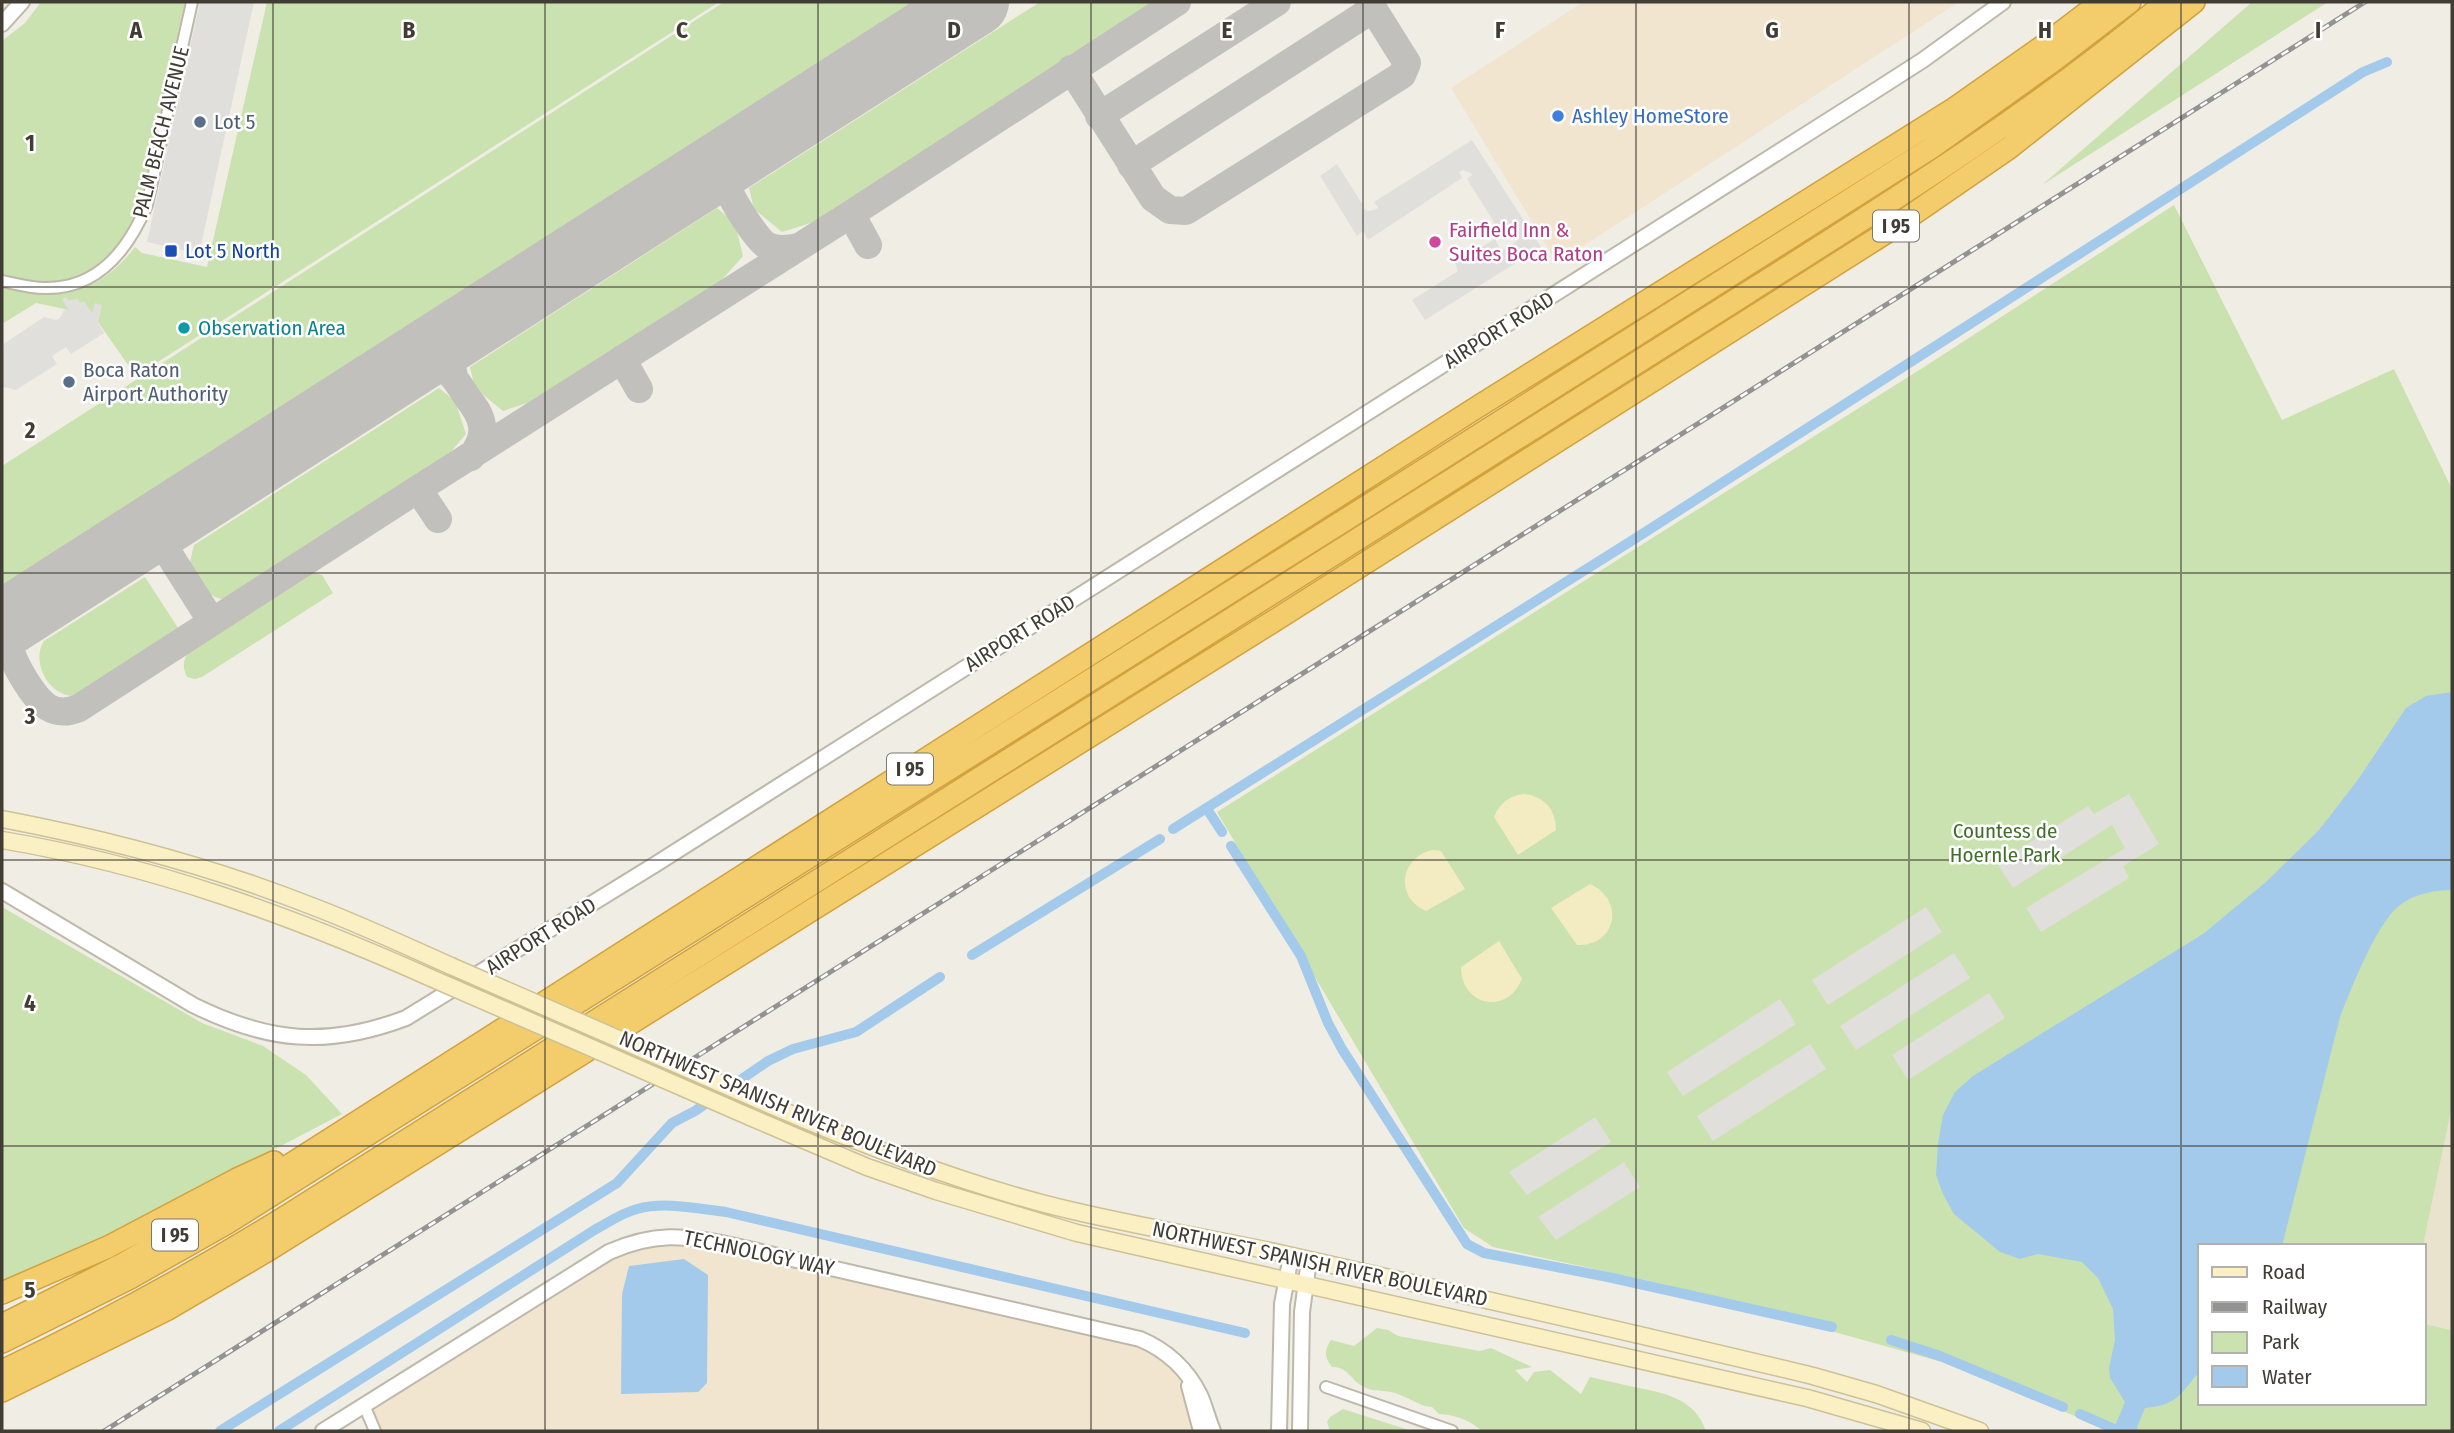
<svg xmlns="http://www.w3.org/2000/svg" width="2454" height="1433" font-family="'Fira Sans Condensed',sans-serif">
  <style>
    .commercial { fill: #f2e5cf }
    .education { fill: #e9e3ce }
    .green { fill: #c9e2af }
    .sand { fill: #f3ebc1 }
    .parking { fill: #e1dfdc }
    .water { fill: #a3caea }
    .lines { fill: none; stroke-linecap: round; stroke-linejoin: round }
    .canal { stroke: #a3caea; stroke-width: 10 }
    .taxiway { stroke: #c2c0bc; stroke-width: 28 }
    .runway { stroke: #c2c0bc; stroke-width: 68 }
    .minor-casing { stroke: #beb8aa; stroke-width: 14 }
    .tertiary-casing { stroke: #beb8aa; stroke-width: 18 }
    .secondary-casing { stroke: #cec196; stroke-width: 19 }
    .motorway-casing { stroke: #d1a23d; stroke-width: 24 }
    .minor { stroke: #fff; stroke-width: 10 }
    .tertiary { stroke: #fff; stroke-width: 14 }
    .secondary { stroke: #faf0c4; stroke-width: 16 }
    .motorway { stroke: #f3cd6c; stroke-width: 21 }
    .rail-casing { stroke: #939393; stroke-width: 5 }
    .rail { stroke: #fff; stroke-width: 2.5; stroke-dasharray: 8; stroke-linecap: butt }
    .secondary-bridge-casing { stroke: #cec196; stroke-width: 19; stroke-linecap: butt }
    .secondary-bridge { stroke: #faf0c4; stroke-width: 16 }
    .grid { fill: none; stroke: #423d34; stroke-width: 2; stroke-opacity: 0.55 }
    .shop-dot { fill: #3f7fe0; stroke: #fff; stroke-width: 2.5 }
    .service-dot { fill: #5c6f8a; stroke: #fff; stroke-width: 2.5 }
    .hotel-dot { fill: #d1479c; stroke: #fff; stroke-width: 2.5 }
    .transit-dot { fill: #1a4fb4; stroke: #fff; stroke-width: 2.5 }
    .culture-dot { fill: #0f9aa8; stroke: #fff; stroke-width: 2.5 }
    .labels { text-anchor: middle; dominant-baseline: central; stroke-width: 5; stroke-linejoin: round; paint-order: stroke }
    .shield { fill: #fff; stroke: #7b7771; stroke-width: 2 }
    .shield-label { font-size: 19px; font-weight: bold; fill: #423d34 }
    .shop-label { font-size: 21px; fill: #366cbe; stroke: #fff; text-anchor: start }
    .service-label { font-size: 21px; fill: #4e5e75; stroke: #fff; text-anchor: start }
    .street-label { font-size: 21px; fill: #423d34; stroke: #fff }
    .hotel-label { font-size: 21px; fill: #b23c85; stroke: #fff; text-anchor: start }
    .transit-label { font-size: 21px; fill: #164399; stroke: #fff; text-anchor: start }
    .culture-label { font-size: 21px; fill: #0d838f; stroke: #fff; text-anchor: start }
    .park-label { font-size: 21px; fill: #426f2c; stroke: #fff }
    .grid-label { font-size: 23px; text-anchor: middle; font-weight: bold; fill: #423d34; stroke: #fff; stroke-width: 5; stroke-linejoin: round; paint-order: stroke }
  </style>
  <rect width="100%" height="100%" fill="#f0ede4"/>
  <path class="commercial" d="M1583,2h376l-402,261 -106,-175z
    M659,1237l472,100 56,37 14,57h-826l-11,-26 245,-153z"/>
  <path class="education" d="M2452,1106v224l-28,-6 -1,-78z"/>
  <path class="green" d="M41,2h144c-10,44 -19,88 -29,132 -15,69 -29,156 -122,147 -11,-1 -22,-4 -32,-6v-234l23,-18z
    M267,2h452l-583,374 -43,-61 -57,-12 -34,21v-36c57,11 95,8 133,-41l7,6 65,14z
    M724,2h190l-912,584v-120z
    M1040,2h120l-110,74 -233,145 -35,11 -28,-23 -5,-21z
    M2252,2h76l-286,183z
    M2174,205l108,215 112,-51 58,120v617l-29,140h-223v157h224v-79l28,6v101h-343l-142,-62 -308,-86 -166,-36 -29,-19 -247,-416 707,-445z
    M717,208l18,15 8,33 -24,27 -65,45 -118,72 -33,11 -28,-23 -5,-21z
    M439,388l16,13 11,33 -23,27 -212,138c-23,3 -31,-16 -42,-33l5,-21z
    M309,572l13,3 11,18 -131,84 -7,2 -8,-2c-6,-12 -3,-20 5,-30z
    M145,577l35,54 -100,64c-27,7 -51,-31 -36,-54z
    M2,907l200,116 61,23 43,29 36,39 -289,151 -51,20z
    M1377,1328l11,2 10,6 82,15 11,-3 41,19 -17,3 12,12 7,-10 16,-2 31,24 9,-17c14,3 29,7 44,10 30,6 61,11 72,44h-224c-13,-11 -26,-16 -43,-17l-7,-7c-15,-1 -26,-12 -41,-15 -9,-2 -19,0 -27,-5 -14,-7 -15,-20 -32,-20 -8,-10 -8,-16 -1,-27l23,6z
    M1343,1409l69,22h-82l-3,-9 3,-5z"/>
  <path class="sand" d="M1523,794c21,2 33,15 33,36l-38,25 -24,-38c6,-14 15,-21 29,-23z
    M1433,850l8,1 24,38 -39,22c-31,-13 -27,-54 7,-61z
    M1590,884c36,16 26,63 -13,61l-26,-37z
    M1499,941l23,38c-15,37 -61,27 -61,-12z"/>
  <path class="parking" d="M200,2h54l-55,252 -52,-12z
    M1472,140l69,107 -116,73 -13,-20 46,-29 -3,-8 40,-24 6,12 19,-12 -8,-13 -12,6 -33,-53 6,-5 -10,-4 -4,2 3,6 -94,62 -5,-9 -6,5 -37,-60 17,-12 26,41 -2,3 7,3 6,-1 4,-2 -4,-6z
    M66,297l2,3 10,-1 2,4 4,-2 8,12 3,-10 7,2 -4,18 6,10 -33,21 -5,-7 -14,9 5,8 -41,26 -12,-3 -2,-2v-40l42,-28 12,3 4,-2 4,-8 4,-1 -6,-9z
    M2129,794l30,50 -36,22 6,12 -88,54 -15,-24 99,-60 -13,-23 -99,63 -16,-25 91,-57 6,8z
    M1926,907l16,25 -114,73 -16,-25z
    M1954,953l16,25 -114,72 -16,-24z
    M1989,993l16,25 -97,62 -16,-25z
    M1780,999l16,25 -113,72 -16,-24z
    M1810,1044l16,25 -113,72 -16,-25z
    M1595,1117l16,25 -84,53 -18,-23z
    M1624,1162l16,25 -84,53 -18,-23z"/>
  <path class="water" d="M2452,692v198c-18,0 -38,4 -52,15 -23,17 -49,84 -60,112l-58,229h-82v125c-20,23 -22,34 -55,37l-8,19 1,4h-25l12,-29 -15,-24 -1,-10 6,-28 -2,-31 -15,-31 -16,-16 -44,-8 -18,5 -20,-7 -46,-38 -11,-20 -7,-19 2,-31 5,-29 12,-23 18,-16 230,-142 63,-52 53,-52 38,-49 49,-73 20,-12z
    M684,1259l24,16 -1,108 -9,9 -77,2 1,-100 7,-28z"/>
  <g class="lines">
    <path class="canal" d="M1207,809l15,23
      M1173,829l463,-291 727,-466 24,-10
      M1231,846l70,110 27,67 14,26 125,195 17,9 124,24 224,50
      M972,955l188,-116
      M1891,1340l49,16 123,51
      M2080,1414l39,17
      M220,1431l397,-248 55,-60 23,-12 73,-50 25,-12 63,-17 84,-55
      M279,1431l317,-202c13,-7 26,-16 41,-20 28,-8 61,0 89,3l519,121"/>
    <path class="taxiway" d="M1071,69l82,129 17,12 16,1 216,-136 5,-12 -38,-61
      M1099,116l178,-114
      M738,153c-6,10 -12,20 -11,31 2,13 29,54 39,61 10,6 23,4 33,2
      M1131,165l242,-156
      M691,184c16,-4 28,0 40,11
      M851,214l17,31
      M622,359l17,30
      M412,364c28,-10 42,12 55,33 7,9 14,18 15,29 2,12 -4,22 -11,31
      M454,376l-5,-21 9,-21
      M418,489l20,30
      M153,529l59,93
      M22,612c-22,25 -11,46 4,70 13,21 27,37 53,26l339,-219 433,-275 326,-212"/>
    <path class="runway" d="M2,625l973,-623"/>
    <g class="minor-casing">
      <path id="minor" d="M2,281c14,3 29,7 43,7 53,1 83,-38 102,-83l45,-203
        M1326,1387l126,44
        M364,1405l11,26"/>
    </g>
    <g class="tertiary-casing">
      <path id="tertiary" d="M2,24l20,-22
        M2,891l191,114c75,37 134,43 213,13l250,-154 1214,-770 53,-34 80,-58
        M1189,1386l12,45
        M323,1431l286,-179c45,-20 75,-17 122,-7l409,94c26,11 47,30 60,56 5,11 8,24 13,36
        M1279,1431l3,-127 9,-48
        M1300,1431l2,-119 7,-52"/>
    </g>
    <g class="secondary-casing">
      <path id="secondary" d="M2,819c105,20 208,47 307,86 48,18 95,40 142,61
        M2,840c150,25 290,76 429,138
        M770,1105c90,39 180,74 275,99 77,20 156,32 234,49 178,40 356,80 534,123l63,18 104,37
        M750,1117l117,50 69,24 141,42 730,165 115,33"/>
    </g>
    <g class="motorway-casing">
      <path id="motorway" d="M2,1293l106,-46 129,-68 37,-17
        M2,1325l119,-60 128,-74 1230,-785 473,-296 91,-64 58,-44
        M2,1342l128,-64 97,-55 1118,-703 586,-372 122,-87 77,-59
        M2,1371c99,-47 195,-99 288,-157l1457,-921c144,-91 288,-181 419,-291
        M2,1391l166,-82 97,-57 1004,-628 618,-392 122,-84 185,-146"/>
    </g>
    <use href="#minor" class="minor"/>
    <use href="#tertiary" class="tertiary"/>
    <use href="#secondary" class="secondary"/>
    <use href="#motorway" class="motorway"/>
    <g class="rail-casing">
      <path id="rail" d="M104,1431l2261,-1429"/>
    </g>
    <use href="#rail" class="rail"/>
    <g class="secondary-bridge-casing">
      <path id="secondary-bridge" d="M451,966l319,139
        M431,978l319,139"/>
    </g>
    <use href="#secondary-bridge" class="secondary-bridge"/>
  </g>
  <path class="grid" d="M273,2v1429M545,2v1429M818,2v1429M1091,2v1429M1363,2v1429M1636,2v1429M1909,2v1429M2181,2v1429M2,287h2450M2,573h2450M2,860h2450M2,1146h2450"/>
  <circle class="shop-dot" cx="1558" cy="116" r="7"/>
  <g class="service-dot">
    <circle cx="200" cy="122" r="7"/>
    <circle cx="69" cy="382" r="7"/>
  </g>
  <circle class="hotel-dot" cx="1435" cy="242" r="7"/>
  <rect class="transit-dot" x="164" y="244" width="14" height="14" rx="3.5"/>
  <circle class="culture-dot" cx="184" cy="328" r="7"/>
  <g class="labels">
    <g class="shield">
      <rect x="1873" y="210.5" width="46" height="31" rx="5"/>
      <rect x="887" y="753.5" width="46" height="31" rx="5"/>
      <rect x="152" y="1219.5" width="46" height="31" rx="5"/>
    </g>
    <g class="shield-label">
      <text x="1896" y="226">I 95</text>
      <text x="910" y="769">I 95</text>
      <text x="175" y="1235">I 95</text>
    </g>
    <g class="shop-label">
      <text x="1572" y="116">Ashley HomeStore</text>
    </g>
    <g class="service-label">
      <text x="214" y="122">Lot 5</text>
      <text x="83" y="370">Boca Raton<tspan x="83" dy="24">Airport Authority</tspan></text>
    </g>
    <g class="street-label">
      <text transform="translate(161 132) rotate(-76)">PALM BEACH AVENUE</text>
      <text transform="translate(1499 330) rotate(-32)">AIRPORT ROAD</text>
      <text transform="translate(1020 633) rotate(-32)">AIRPORT ROAD</text>
      <text transform="translate(541 936) rotate(-32)">AIRPORT ROAD</text>
      <text transform="translate(778 1104) rotate(23)">NORTHWEST SPANISH RIVER BOULEVARD</text>
      <text transform="translate(759 1253) rotate(12)">TECHNOLOGY WAY</text>
      <text transform="translate(1320 1264) rotate(12)">NORTHWEST SPANISH RIVER BOULEVARD</text>
    </g>
    <g class="hotel-label">
      <text x="1449" y="230">Fairfield Inn &amp;<tspan x="1449" dy="24">Suites Boca Raton</tspan></text>
    </g>
    <g class="transit-label">
      <text x="185" y="251">Lot 5 North</text>
    </g>
    <g class="culture-label">
      <text x="198" y="328">Observation Area</text>
    </g>
    <g class="park-label">
      <text x="2005" y="831">Countess de<tspan x="2005" dy="24">Hoernle Park</tspan></text>
    </g>
  </g>
  <g class="grid-label">
    <text x="136" y="38">A</text>
    <text x="409" y="38">B</text>
    <text x="682" y="38">C</text>
    <text x="954" y="38">D</text>
    <text x="1227" y="38">E</text>
    <text x="1500" y="38">F</text>
    <text x="1772" y="38">G</text>
    <text x="2045" y="38">H</text>
    <text x="2318" y="38">I</text>
    <text x="30" y="151">1</text>
    <text x="30" y="438">2</text>
    <text x="30" y="724">3</text>
    <text x="30" y="1011">4</text>
    <text x="30" y="1298">5</text>
  </g>
  <rect width="2454" height="1433" fill="none" stroke="#423d34" stroke-width="7"/>
  <rect x="2198" y="1244" width="228" height="161" fill="#ffffff" stroke="#b3b1ae" stroke-width="2"/>
  <rect x="2212" y="1267" width="35" height="10" fill="#faf0c4" stroke="#b3b1ae" stroke-width="2"/>
  <text x="2262" y="1279" font-size="21" fill="#423d34">Road</text>
  <rect x="2212" y="1302" width="35" height="10" fill="#939393" stroke="#b3b1ae" stroke-width="2"/>
  <text x="2262" y="1314" font-size="21" fill="#423d34">Railway</text>
  <rect x="2212" y="1332" width="35" height="21" fill="#c9e2af" stroke="#b3b1ae" stroke-width="2"/>
  <text x="2262" y="1349" font-size="21" fill="#423d34">Park</text>
  <rect x="2212" y="1366" width="35" height="21" fill="#a3caea" stroke="#b3b1ae" stroke-width="2"/>
  <text x="2262" y="1384" font-size="21" fill="#423d34">Water</text>
</svg>
